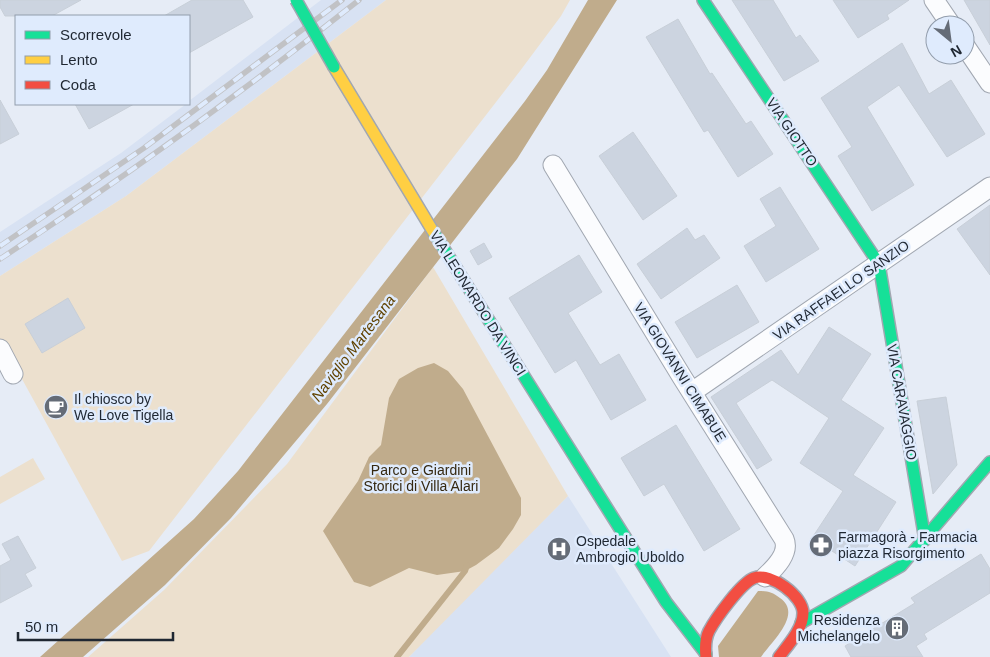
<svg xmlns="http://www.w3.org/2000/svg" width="990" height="657" font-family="Helvetica,sans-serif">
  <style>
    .built { fill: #d8e2f3 }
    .green { fill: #ece0ce }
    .water { fill: #c0ac8c }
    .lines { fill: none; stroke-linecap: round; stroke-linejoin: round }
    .stream { stroke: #c0ac8c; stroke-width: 6 }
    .building { fill: #ccd4e0; stroke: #c8cfd8 }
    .street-casing { stroke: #a1a7b1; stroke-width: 21 }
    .fast-casing { stroke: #a1a7b1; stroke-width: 14 }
    .slow-casing { stroke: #a1a7b1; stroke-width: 14 }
    .jam-casing { stroke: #a1a7b1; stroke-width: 14 }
    .street { stroke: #fbfcfe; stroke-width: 19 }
    .fast { stroke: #16e098; stroke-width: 11 }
    .slow { stroke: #ffcf43; stroke-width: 11 }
    .jam { stroke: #f24e42; stroke-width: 11 }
    .rail-casing { stroke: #c1c2c5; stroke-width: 5.5 }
    .rail { stroke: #dfebfd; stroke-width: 4; stroke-dasharray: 11; stroke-linecap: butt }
    .fast-bridge-casing { stroke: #a1a7b1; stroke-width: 14; stroke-linecap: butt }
    .fast-bridge { stroke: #16e098; stroke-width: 11 }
    .labels { text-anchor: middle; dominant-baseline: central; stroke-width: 5; stroke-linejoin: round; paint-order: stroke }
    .street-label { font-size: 14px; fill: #1f2732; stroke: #dfebfd }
    .poi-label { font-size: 14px; fill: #1f2732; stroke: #dfebfd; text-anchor: start }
    .park-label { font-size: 14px; fill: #352810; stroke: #dfebfd }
    .water-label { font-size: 15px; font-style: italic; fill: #604200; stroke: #dfebfd }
  </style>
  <rect width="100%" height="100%" fill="#e6ecf6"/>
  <path class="built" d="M321,0h65l-260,196 -126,80v-44l121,-79 65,-49h3v-3z
    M568,496l103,161h-262l52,-55z"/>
  <path class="green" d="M386,0h184l-9,16 -41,55 -371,480 -27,10 -122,-222v-63l126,-80z
    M433,267l135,229 -159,161h-321l76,-67 123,-126z
    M33,458l12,21 -45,25v-27z"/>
  <path class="water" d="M588,0h29l-100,159 -190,245 -96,114 -66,67 -82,72h-43l154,-138 44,-48 287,-370 22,-31z
    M434,363l14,8 15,18 58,109v17l-8,14 -14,19 -23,17 -11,6 -28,4 -28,-7 -39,19 -16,-5 -31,-51 35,-50 11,-24 12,-12 8,-47 10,-19 19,-11z
    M758,591c10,0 14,1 22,7 23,16 -8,43 -19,59h-42l-1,-11z"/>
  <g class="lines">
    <path class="stream" d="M397,657l68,-86 2,-6"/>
  </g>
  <path class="building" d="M0,0h81l-29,16h-47l-5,-9z
    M192,0h51l10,17 -64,36v-37h-25z
    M732,0h41l23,38 4,-3 19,26 -35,20z
    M833,0h76l-22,15 2,4 -31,19z
    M964,0h26v45z
    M678,19l32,55 2,-1 34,51 5,-3 22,33 -35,23 -30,-47 -4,2 -58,-95z
    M902,43l27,51 22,-14 34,54 -38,23 -48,-72 -32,22 47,78 -42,26 -34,-55 14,-9 -31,-49z
    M0,100l19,34 -19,10z
    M75,104h59l-45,25z
    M633,132l44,64 -34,24 -44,-64z
    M780,187l39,62 -53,33 -22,-36 32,-20 -16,-27z
    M990,205v70l-33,-46z
    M687,228l8,12 9,-5 16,23 -59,41 -24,-35z
    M484,243l8,14 -14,8 -8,-14z
    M579,255l23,37 -34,21 32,52 19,-11 27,46 -35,20 -35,-60 -21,13 -46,-75z
    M737,285l22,37 -62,36 -22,-36z
    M68,298l17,30 -43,25 -17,-29z
    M829,327l42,27 -30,46 43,28 -31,47 43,27 -41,64 -43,-28 31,-47 -43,-28 29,-45 -57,-38 -36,23 36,57 -15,9 -46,-72 70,-47 17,25z
    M946,397l11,68 -24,29 -16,-93z
    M676,425l64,104 -36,22 -40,-67 -20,12 -23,-38z
    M18,536l18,32 -11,6 7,12 -32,17v-37l11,-6 -9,-16z
    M981,554l9,15v24l-66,41 3,5 -11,7 7,11h-72l-6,-11 70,-43 -4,-5z"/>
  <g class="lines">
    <g class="street-casing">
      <path id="street" d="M934,0l17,25
        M965,46l25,37
        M553,165l129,212 102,162c6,14 -9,29 -19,38
        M0,349l13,25
        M692,392l298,-205"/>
    </g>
    <g class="fast-casing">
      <path id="fast" d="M703,0l176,264 46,276
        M434,233l232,369 40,52
        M801,623l100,-57 89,-104"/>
    </g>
    <g class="slow-casing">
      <path id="slow" d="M334,67l100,166"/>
    </g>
    <g class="jam-casing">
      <path id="jam" d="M706,657c-1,-9 -1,-18 3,-26 7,-13 32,-48 45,-53 17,-6 49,18 49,35 0,16 -15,32 -24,44"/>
    </g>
    <use href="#street" class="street"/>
    <use href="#fast" class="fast"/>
    <use href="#slow" class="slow"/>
    <use href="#jam" class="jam"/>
    <g class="rail-casing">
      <path id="rail" d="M0,246l144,-98 198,-148
        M0,259c124,-81 243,-167 359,-259"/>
    </g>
    <use href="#rail" class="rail"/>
    <g class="fast-bridge-casing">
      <path id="fast-bridge" d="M296,0l38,67"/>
    </g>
    <use href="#fast-bridge" class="fast-bridge"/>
  </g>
  <defs>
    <g id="cafe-disc" transform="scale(1.25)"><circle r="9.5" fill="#656c77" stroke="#dfebfd"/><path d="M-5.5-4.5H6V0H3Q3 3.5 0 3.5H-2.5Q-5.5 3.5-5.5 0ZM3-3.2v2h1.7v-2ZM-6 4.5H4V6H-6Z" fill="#fff"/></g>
    <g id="pharmacy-disc" transform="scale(1.25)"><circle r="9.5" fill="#656c77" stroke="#dfebfd"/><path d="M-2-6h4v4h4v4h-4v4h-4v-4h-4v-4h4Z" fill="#fff"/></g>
    <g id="hospital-disc" transform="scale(1.25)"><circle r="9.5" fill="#656c77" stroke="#dfebfd"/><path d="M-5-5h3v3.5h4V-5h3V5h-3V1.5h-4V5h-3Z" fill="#fff"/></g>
    <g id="building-disc" transform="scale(1.25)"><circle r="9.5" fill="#656c77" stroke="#dfebfd"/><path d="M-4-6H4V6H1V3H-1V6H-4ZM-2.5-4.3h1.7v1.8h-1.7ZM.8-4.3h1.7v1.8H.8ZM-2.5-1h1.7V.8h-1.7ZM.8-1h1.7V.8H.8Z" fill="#fff"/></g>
  </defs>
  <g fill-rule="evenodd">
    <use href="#cafe-disc" x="56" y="407"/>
    <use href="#pharmacy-disc" x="821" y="545"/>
    <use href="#hospital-disc" x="559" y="549"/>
    <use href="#building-disc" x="897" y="628"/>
  </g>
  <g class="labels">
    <g class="street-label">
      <text transform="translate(792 132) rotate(56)">VIA GIOTTO</text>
      <text transform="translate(841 290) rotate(-35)">VIA RAFFAELLO SANZIO</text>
      <text transform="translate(478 303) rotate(58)">VIA LEONARDO DA VINCI</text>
      <text transform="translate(680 372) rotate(58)">VIA GIOVANNI CIMABUE</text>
      <text transform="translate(902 402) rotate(80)">VIA CARAVAGGIO</text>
    </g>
    <g class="poi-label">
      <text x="74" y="399">Il chiosco by<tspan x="74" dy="16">We Love Tigella</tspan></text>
      <text x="838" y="537">Farmagorà - Farmacia<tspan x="838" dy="16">piazza Risorgimento</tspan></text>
      <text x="576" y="541">Ospedale<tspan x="576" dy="16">Ambrogio Uboldo</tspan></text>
      <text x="880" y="620" text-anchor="end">Residenza<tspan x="880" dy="16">Michelangelo</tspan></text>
    </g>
    <g class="park-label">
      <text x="421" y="470">Parco e Giardini<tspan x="421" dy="16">Storici di Villa Alari</tspan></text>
    </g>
    <g class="water-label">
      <text transform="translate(353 348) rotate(-53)">Naviglio Martesana</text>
    </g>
  </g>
  <rect x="15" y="15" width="175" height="90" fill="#dfebfd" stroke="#929dac"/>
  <rect x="25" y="31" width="25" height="8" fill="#16e098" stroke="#929dac"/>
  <text x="60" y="40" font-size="15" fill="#1f2732">Scorrevole</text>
  <rect x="25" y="56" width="25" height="8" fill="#ffcf43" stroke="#929dac"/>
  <text x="60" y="65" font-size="15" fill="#1f2732">Lento</text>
  <rect x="25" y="81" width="25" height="8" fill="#f24e42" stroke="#929dac"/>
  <text x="60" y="90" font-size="15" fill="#1f2732">Coda</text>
  <g transform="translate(950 40) rotate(151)"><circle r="24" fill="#dfebfd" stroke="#929dac"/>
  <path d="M0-4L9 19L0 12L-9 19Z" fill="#656c77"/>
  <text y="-8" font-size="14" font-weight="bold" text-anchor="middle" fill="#1f2732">N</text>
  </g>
  <path d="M18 632v8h155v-8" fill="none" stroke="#1f2732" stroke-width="2.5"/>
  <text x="25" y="632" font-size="15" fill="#1f2732" stroke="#dfebfd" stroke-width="4" paint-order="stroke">50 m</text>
</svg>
